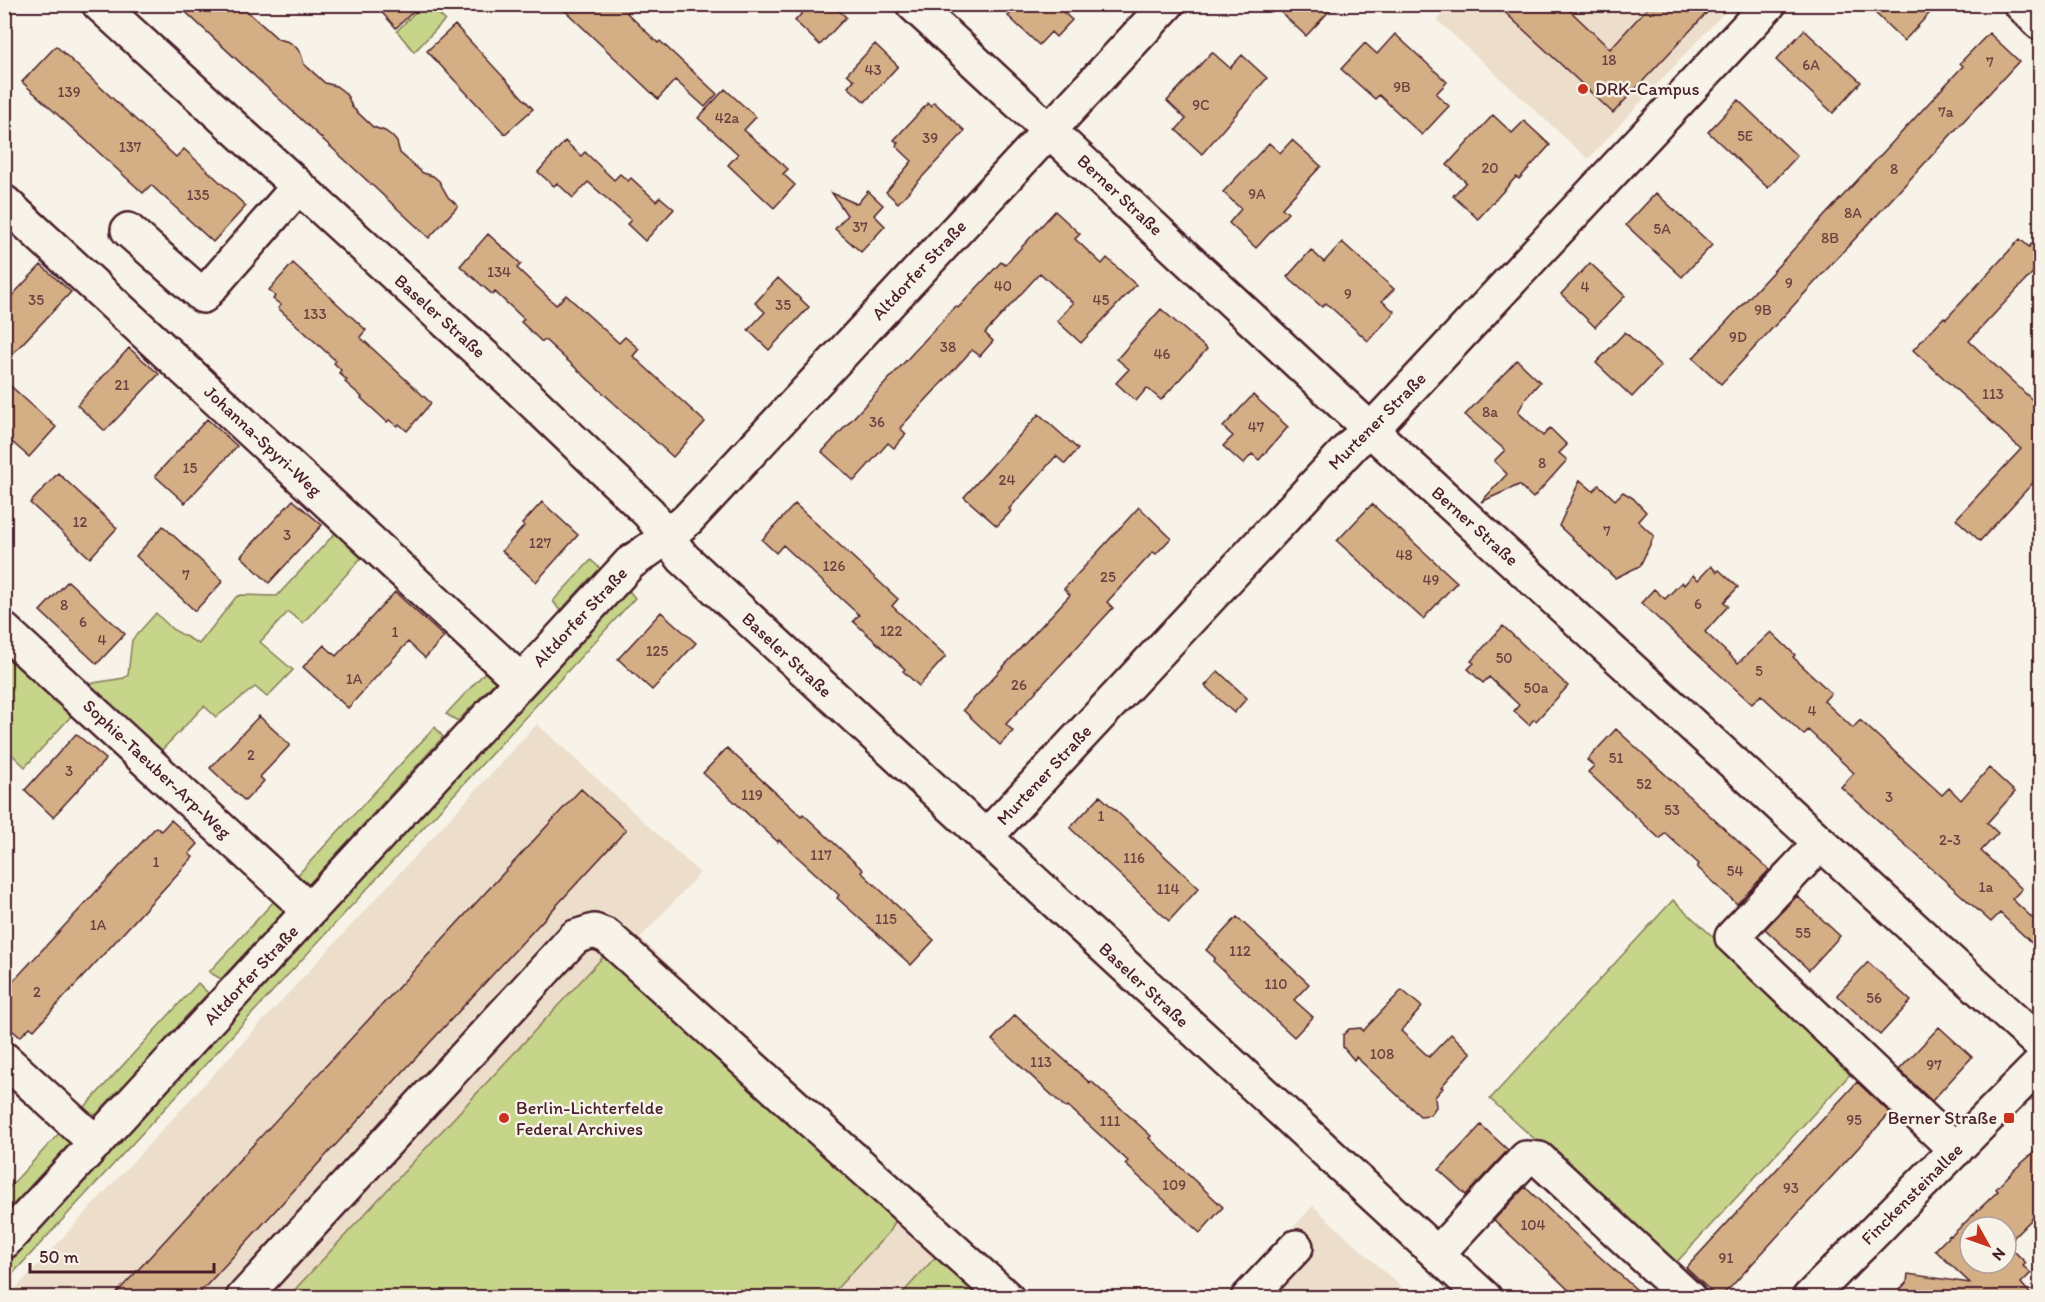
<svg xmlns="http://www.w3.org/2000/svg" width="2045" height="1302" font-family="Itim,sans-serif">
  <style>
    .built { fill: #ecdeca }
    .green { fill: #c6d58a; stroke: #887a5a; stroke-width: 1.5 }
    .building { fill: #d4ae85; stroke: #4a1f2b; stroke-width: 1.5; fill-rule: evenodd }
    .lines { fill: none; stroke-linecap: round; stroke-linejoin: round }
    .minor-casing { stroke: #4a1f2b; stroke-width: 38 }
    .minor { stroke: #f7f3e8; stroke-width: 33 }
    .poi-dot { fill: #c8321e; stroke: #f7f3e8; stroke-width: 2 }
    .labels { text-anchor: middle; dominant-baseline: central; stroke-width: 5; stroke-linejoin: round; paint-order: stroke }
    .number-label { font-size: 15px; fill: #6c4342 }
    .poi-label { font-size: 18px; fill: #4a1f2b; stroke: #f7f3e8; text-anchor: start }
    .street-label { font-size: 18px; fill: #4a1f2b; stroke: #f7f3e8 }
  </style>
  <rect width="100%" height="100%" fill="#f7f3e8"/>
  <filter id="ink" filterUnits="userSpaceOnUse"><feTurbulence type="fractalNoise" baseFrequency=".0167" numOctaves="2"/><feDisplacementMap in="SourceGraphic" scale="12" xChannelSelector="R" yChannelSelector="G"/><feConvolveMatrix kernelMatrix="1 2 1 2 8 2 1 2 1" color-interpolation-filters="sRGB"/></filter>
  <g filter="url(#ink)">
    <path class="built" d="M1451,4l280,1 -143,154 -151,-139z
      M537,724l163,149 -60,65 390,359 -1023,1z
      M1313,1206l99,91 -185,1z"/>
    <path class="green" d="M423,4l6,1 16,15 -31,32 -17,-21z
      M338,530l32,18 -67,75 -15,-11 -28,30 33,28 -26,27 -12,-10 -39,30 -12,-11 -44,46 -73,-68 37,-6 4,-3 4,-35 24,-27 16,16 27,15 37,-47 5,-2 36,1z
      M591,560l14,13 -4,5h-11l-30,33 -7,-10z
      M626,587l9,11 -630,684 -1,-22z
      M4,651l69,63 -48,53 -20,-19z
      M489,668l7,13 -38,40 -12,-7z
      M435,727l8,10 -134,147 -15,-5z
      M276,899l8,12 -63,68 -12,-7z
      M1673,900l183,168 -182,197 -184,-166z
      M604,956l292,263 -5,11 -62,67 -542,1z
      M198,983l10,10 -29,31 1,10 -52,57h-11l-21,24 -14,-5z
      M62,1130l7,14 -62,67 -2,-2 -1,-16z
      M940,1252l50,46h-92z"/>
    <path class="building" d="M177,4h62l39,35 11,3 7,5 5,7 3,10 21,19 11,3 7,5 5,6 4,10 21,20 12,4 7,5 5,6 3,11 23,20 10,3 6,5 9,16 10,9 -29,32z
      M374,4h47l-25,24z
      M558,4h78l-9,9 31,30 2,-2 57,53 -12,13 -30,-27 -17,19z
      M810,4h22l14,13 -26,28 -25,-24z
      M1019,4h35l18,16 -16,17 -5,-5 -12,13 -31,-29z
      M1272,4h64l-30,32z
      M1496,4h67l47,45 41,-45h64l-102,109z
      M1866,4h72l-34,37z
      M455,25l78,84 -28,25 -78,-83z
      M1804,30l57,52 -28,31 -57,-53z
      M1989,33l30,28 -298,323 -28,-26 270,-292 -3,-3z
      M1395,34l52,48 -11,12 13,12 -27,29 -43,-40 -4,4 -34,-30 24,-26 12,11z
      M875,44l23,22 -33,36 -17,-15 6,-7 -7,-6z
      M56,46l120,111 8,-8 62,57 -33,36 -62,-57 -8,8 -121,-111z
      M1212,52l18,16 12,-13 25,23 -65,76 -26,-24 10,-11 -19,-18z
      M725,89l31,28 -12,13 44,39 -5,5 12,11 -21,23 -46,-43 10,-11 -40,-36z
      M1738,100l59,56 -29,32 -60,-56z
      M934,102l31,29 -67,72 -12,-11 26,-31 -16,-15 2,-3 -4,-3 34,-37 3,3z
      M1493,115l19,18 12,-12 26,24 -31,34 -3,-2 -38,42 -25,-23 13,-14 -19,-17z
      M1292,140l29,26 -39,42 6,5 -32,35 -27,-25 12,-14 -18,-17 46,-49 11,10z
      M565,141l16,15 4,-4 29,28 6,-6 8,7 3,-3 25,23 4,-4 14,12 -29,32 -18,-17 4,-4 -43,-38 -15,16 -16,-15 -3,3 -16,-14z
      M868,191l15,14 -9,10 11,11 -24,26 -26,-23 12,-14 -15,-22 25,11z
      M1656,193l56,52 -30,32 -56,-52z
      M1055,211l25,23 -5,5 27,25 5,-6 29,27 -55,58 -24,-22 16,-18 -33,-30 -55,60 8,8 -13,15 -8,-6 -72,78 6,6 -12,14 -6,-5 -34,38 -32,-29 134,-146 2,2 43,-46 4,3z
      M488,234l33,30 -4,4 39,37 10,-10 53,48 6,-6 14,12 -6,7 72,66 -32,35 -128,-117 -3,2 -21,-20 3,-3 -29,-27 -2,3 -33,-29z
      M2040,234v31l-71,76 71,66v68l-60,66 -24,-22 65,-70 -108,-99 31,-33 2,2 74,-80 9,8z
      M1342,242l52,47 -12,12 13,11 -27,29 -42,-38 -4,4 -35,-30 24,-27 13,12z
      M293,263l73,67 -6,7 71,66 -24,28 -8,-7 -2,2 -8,-6 -2,2 -26,-24 1,-1 -17,-15 2,-2 -8,-7 2,-3 -7,-7 2,-2 -58,-53 3,-3 -8,-6 2,-3 -6,-6z
      M1590,263l35,33 -30,31 -34,-33z
      M41,265l30,27 -67,71v-59z
      M778,278l31,29 -40,43 -21,-20 17,-18 -10,-9z
      M1161,309l46,40 -46,51 -14,-12 -11,13 -20,-18 13,-14 -12,-10z
      M1625,332l36,34 -29,31 -36,-34z
      M129,348l30,26 -54,57 -28,-26z
      M1517,360l23,22 -14,16 -8,14 25,24 7,-8 17,17 -8,8 8,7 -34,38 -14,-13 -38,17 26,-28 -13,-13 11,-11 -40,-35z
      M4,380l52,47 -27,30 -25,-22z
      M1253,395l35,32 -29,33 -7,-6 -9,10 -20,-18 10,-10 -10,-9z
      M1039,414l39,35 -13,15 -9,-8 -47,53 2,2 -14,15 -33,-29z
      M207,419l30,27 -52,57 -30,-27z
      M58,473l59,55 -27,30 -60,-55z
      M1580,480l13,11 6,-6 16,15 8,-8 10,6 13,14 -8,9 16,15 -14,30 -25,12 -56,-52z
      M293,500l29,25 -53,58 -28,-27z
      M542,502l36,33 -42,47 -34,-31 22,-25 -2,-2z
      M795,504l103,95 -6,7 54,50 -27,30 -16,-15 2,-2 -52,-48 6,-6 -76,-70 -7,8 -14,-13z
      M1372,504l85,78 -34,37 -86,-78z
      M1139,507l32,31 -15,16 -3,-2 -46,50 6,6 -107,116 7,7 -13,14 -37,-35 107,-115 -6,-6z
      M163,526l60,55 -28,30 -59,-55z
      M1711,566l6,6 2,-2 19,17 -14,15 4,4 -23,26 33,31 33,-31 24,23 -2,2 38,36 -7,8 29,27 7,-8 82,75 7,-7 12,12 28,-32 26,24 -28,31 11,10 -17,18 41,38 -10,10 28,26v26l-40,-38 -9,9 -150,-135 13,-14 -46,-43 -4,5 -43,-40 -9,9 -111,-101 13,-14 11,10 17,-17 2,3 9,-10 5,5z
      M68,581l57,53 -28,30 -57,-53z
      M395,592l49,45 -19,21 -17,-16 -60,66 -45,-41 21,-22 12,11z
      M661,612l35,31 -44,47 -34,-31z
      M1503,626l65,60 -32,35 -2,-2 -5,6 -15,-14 5,-6 -30,-28 -6,6 -15,-14 6,-6 -3,-2z
      M1218,671l29,27 -13,15 -29,-27z
      M259,716l31,29 -30,32 4,4 -19,20 -35,-33z
      M1616,729l153,141 -32,34 -40,-37 2,-3 -34,-31 -5,6 -72,-67 6,-6 -7,-6z
      M76,734l30,25 -53,58 -28,-27z
      M727,748l74,68 2,-2 60,56 -2,2 73,68 -23,25 -74,-67 2,-3 -60,-55 -1,2 -75,-69z
      M581,789l45,41 -297,322 -134,146h-83z
      M1100,796l99,92 -30,33 -99,-93z
      M171,820l27,24 -9,10 4,3 -159,173 -4,-3 -10,10 -16,-14v-32l152,-164 5,4z
      M1797,896l43,40 -31,34 -44,-41z
      M1237,917l72,67 -15,16 19,17 -19,20 -81,-76 2,-3 -9,-8z
      M1868,962l43,39 -31,34 -43,-40z
      M1402,990l20,17 -21,24 28,26 22,-23 20,19 -30,34 2,1 -8,9 1,10 -6,8 -10,1 -64,-59 -2,3 -11,-13v-12l6,-6 12,-1 2,3z
      M1015,1015l75,68 1,-2 60,55 -2,2 74,69 -23,26 -75,-69 3,-3 -60,-55 -2,2 -74,-68z
      M1939,1027l33,30 -40,44 -33,-31z
      M1857,1082l33,31 -160,175 -12,10 -32,-30z
      M1481,1125l27,25 -42,45 -27,-25z
      M2040,1147v64l-33,33 19,19 -3,3 8,7 -10,10 13,15h-142l15,-16 1,-8 62,9 -35,-33 15,-15 1,1 47,-45 -2,-2 18,-19zM1970,1227h36v36h-36z
      M1525,1187l66,62 55,49h-69l-25,-24 -58,-54z"/>
    <g class="lines">
      <g class="minor-casing">
        <path id="minor" d="M99,4l410,375 140,134 34,45 802,740
          M913,4l475,442 652,598
          M2021,4l19,19
          M4,202l517,479
          M128,230l75,66 95,-109
          M4,630l305,280
          M985,838l369,-395 17,-13 398,-426
          M1821,843l-89,94 224,213
          M4,1059l92,84
          M4,1242l626,-679 37,-26 21,-18 479,-515
          M1437,1254l89,-96 13,1 150,139
          M243,1298l332,-361 19,-6 13,5 400,362
          M1248,1298l48,-51
          M1809,1298l231,-234"/>
      </g>
      <use href="#minor" class="minor"/>
    </g>
  </g>
  <g class="poi-dot">
    <circle cx="1583" cy="89" r="6"/>
    <circle cx="504" cy="1118" r="6"/>
    <rect x="2003" y="1112" width="12" height="12" rx="3"/>
  </g>
  <g class="labels">
    <g class="number-label">
      <text x="1609" y="60">18</text>
      <text x="1990" y="62">7</text>
      <text x="1811" y="65">6A</text>
      <text x="873" y="70">43</text>
      <text x="1402" y="87">9B</text>
      <text x="69" y="92">139</text>
      <text x="1201" y="105">9C</text>
      <text x="1946" y="112">7a</text>
      <text x="727" y="118">42a</text>
      <text x="1745" y="136">5E</text>
      <text x="930" y="138">39</text>
      <text x="130" y="147">137</text>
      <text x="1490" y="168">20</text>
      <text x="1894" y="169">8</text>
      <text x="1257" y="194">9A</text>
      <text x="198" y="195">135</text>
      <text x="1853" y="213">8A</text>
      <text x="860" y="227">37</text>
      <text x="1662" y="229">5A</text>
      <text x="1830" y="238">8B</text>
      <text x="499" y="272">134</text>
      <text x="1789" y="283">9</text>
      <text x="1003" y="286">40</text>
      <text x="1585" y="287">4</text>
      <text x="1348" y="294">9</text>
      <text x="36" y="300">35</text>
      <text x="1101" y="300">45</text>
      <text x="783" y="305">35</text>
      <text x="1763" y="310">9B</text>
      <text x="315" y="314">133</text>
      <text x="1738" y="337">9D</text>
      <text x="948" y="347">38</text>
      <text x="1162" y="354">46</text>
      <text x="122" y="385">21</text>
      <text x="1993" y="394">113</text>
      <text x="1490" y="412">8a</text>
      <text x="877" y="422">36</text>
      <text x="1256" y="427">47</text>
      <text x="1542" y="463">8</text>
      <text x="190" y="468">15</text>
      <text x="1007" y="480">24</text>
      <text x="80" y="522">12</text>
      <text x="1607" y="531">7</text>
      <text x="287" y="535">3</text>
      <text x="540" y="543">127</text>
      <text x="1404" y="555">48</text>
      <text x="834" y="566">126</text>
      <text x="186" y="575">7</text>
      <text x="1108" y="577">25</text>
      <text x="1431" y="580">49</text>
      <text x="1698" y="604">6</text>
      <text x="64" y="605">8</text>
      <text x="83" y="622">6</text>
      <text x="891" y="631">122</text>
      <text x="395" y="632">1</text>
      <text x="102" y="640">4</text>
      <text x="657" y="651">125</text>
      <text x="1504" y="658">50</text>
      <text x="1759" y="671">5</text>
      <text x="354" y="679">1A</text>
      <text x="1019" y="685">26</text>
      <text x="1536" y="688">50a</text>
      <text x="1812" y="711">4</text>
      <text x="251" y="755">2</text>
      <text x="1616" y="758">51</text>
      <text x="69" y="771">3</text>
      <text x="1644" y="784">52</text>
      <text x="752" y="795">119</text>
      <text x="1889" y="797">3</text>
      <text x="1672" y="810">53</text>
      <text x="1101" y="816">1</text>
      <text x="1950" y="840">2-3</text>
      <text x="821" y="855">117</text>
      <text x="1134" y="858">116</text>
      <text x="156" y="862">1</text>
      <text x="1735" y="871">54</text>
      <text x="1986" y="887">1a</text>
      <text x="1168" y="889">114</text>
      <text x="886" y="919">115</text>
      <text x="98" y="925">1A</text>
      <text x="1803" y="933">55</text>
      <text x="1240" y="951">112</text>
      <text x="1276" y="984">110</text>
      <text x="37" y="992">2</text>
      <text x="1874" y="998">56</text>
      <text x="1382" y="1054">108</text>
      <text x="1041" y="1062">113</text>
      <text x="1934" y="1065">97</text>
      <text x="1854" y="1120">95</text>
      <text x="1110" y="1121">111</text>
      <text x="1174" y="1185">109</text>
      <text x="1791" y="1188">93</text>
      <text x="1533" y="1225">104</text>
      <text x="1726" y="1258">91</text>
    </g>
    <g class="poi-label">
      <text x="1595" y="89">DRK-Campus</text>
      <text x="516" y="1108">Berlin-Lichterfelde<tspan x="516" dy="21">Federal Archives</tspan></text>
      <text x="1997" y="1118" text-anchor="end">Berner Straße</text>
    </g>
    <g class="street-label">
      <text transform="translate(1120 195) rotate(43)">Berner Straße</text>
      <text transform="translate(919 270) rotate(-47)">Altdorfer Straße</text>
      <text transform="translate(440 316) rotate(42)">Baseler Straße</text>
      <text transform="translate(1377 421) rotate(-45)">Murtener Straße</text>
      <text transform="translate(263 441) rotate(43)">Johanna-Spyri-Weg</text>
      <text transform="translate(1475 526) rotate(42)">Berner Straße</text>
      <text transform="translate(580 617) rotate(-47)">Altdorfer Straße</text>
      <text transform="translate(787 655) rotate(43)">Baseler Straße</text>
      <text transform="translate(157 769) rotate(43)">Sophie-Taeuber-Arp-Weg</text>
      <text transform="translate(1044 775) rotate(-47)">Murtener Straße</text>
      <text transform="translate(251 975) rotate(-47)">Altdorfer Straße</text>
      <text transform="translate(1144 985) rotate(43)">Baseler Straße</text>
      <text transform="translate(1912 1194) rotate(-45)">Finckensteinallee</text>
    </g>
  </g>
  <rect width="2045" height="1302" fill="none" stroke="#f7f3e8" stroke-width="24"/>
  <rect x="12" y="12" width="2021" height="1278" fill="none" stroke="#4a1f2b" stroke-width="2" filter="url(#ink)"/>
  <g transform="translate(1988 1245) rotate(130)"><circle r="28" fill="#f7f3e8" stroke="#b29e9c" stroke-width="1.5"/>
  <path d="M0-4.5L10 22L0 15L-10 22Z" fill="#c8321e"/>
  <text y="-9" font-size="16" font-weight="bold" text-anchor="middle" fill="#4a1f2b">N</text>
  </g>
  <path d="M30 1263v9h184v-9" fill="none" stroke="#4a1f2b" stroke-width="3"/>
  <text x="39" y="1263" font-size="18" fill="#4a1f2b" stroke="#f7f3e8" stroke-width="4.5" paint-order="stroke">50 m</text>
</svg>
